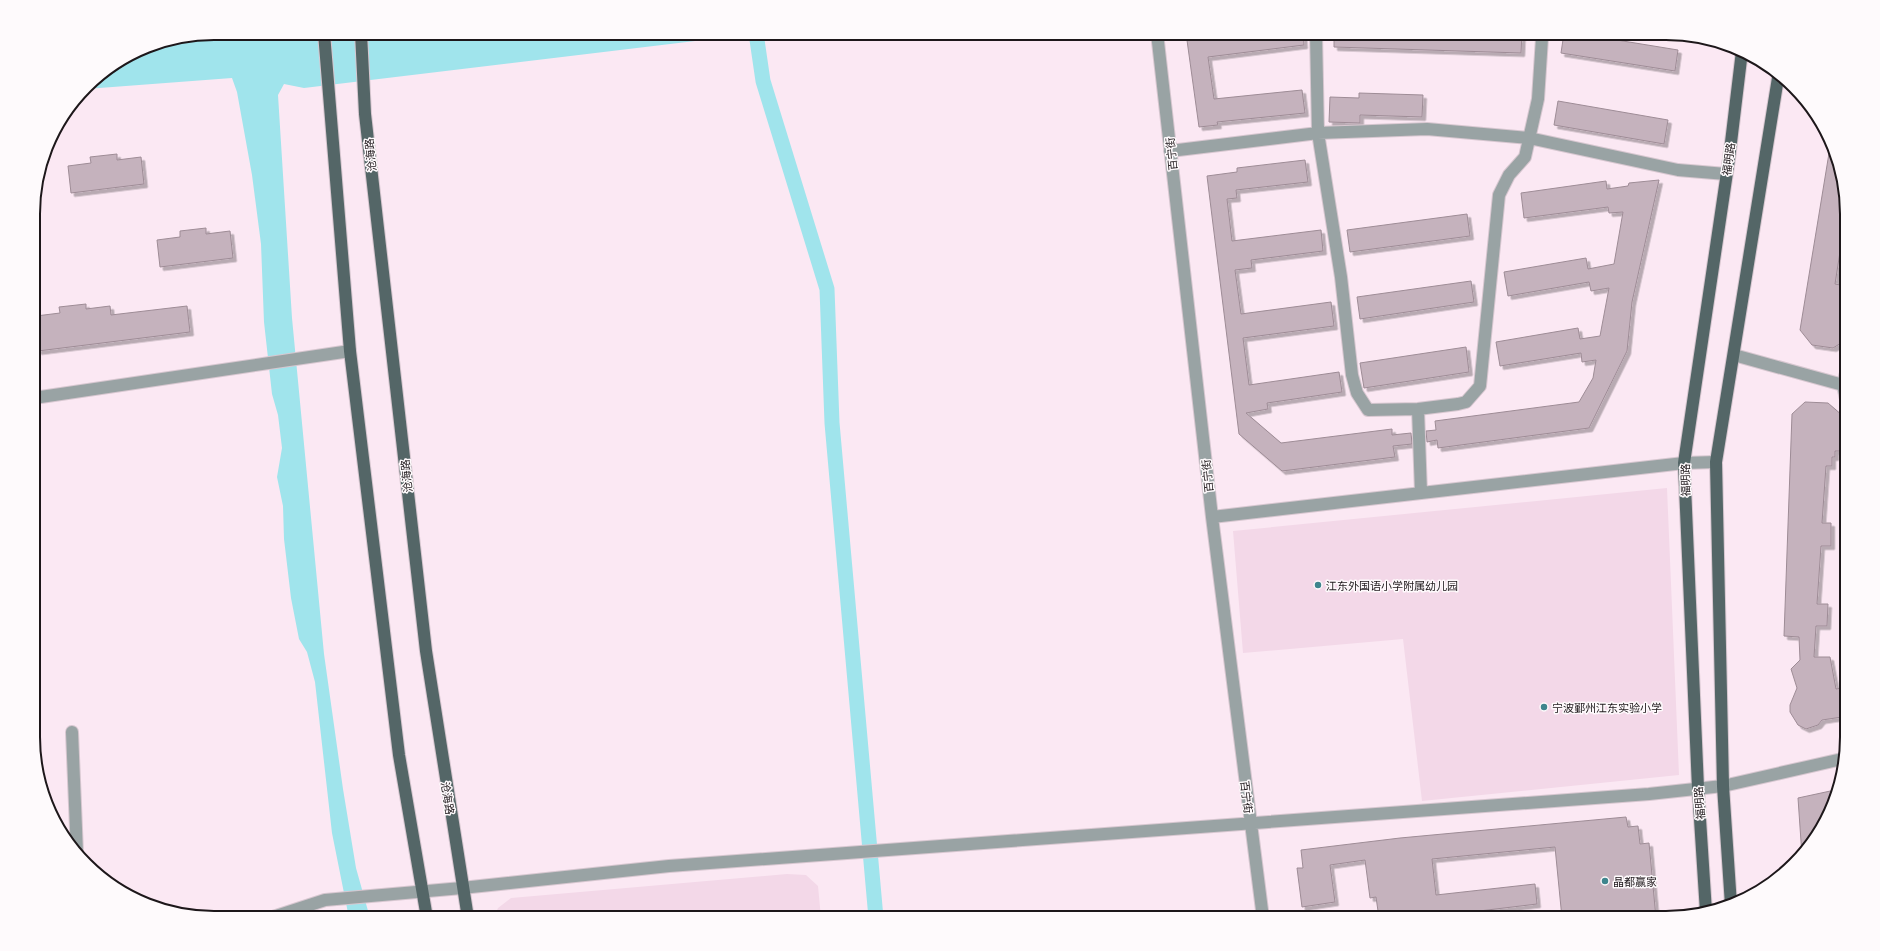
<svg xmlns="http://www.w3.org/2000/svg" width="1880" height="951" font-family="'Noto Sans','Noto Sans SC',sans-serif">
  <style>
    .built { fill: #f3d8e8 }
    .water { fill: #a0e4ec }
    .lines { fill: none; stroke-linecap: round; stroke-linejoin: round }
    .canal { stroke: #a0e4ec; stroke-width: 15 }
    .building { fill: #c5b2bd; stroke: #9e8c96; filter: url(#shadow) }
    .minor-casing { stroke: #d7c7d0; stroke-width: 14 }
    .major-casing { stroke: #d7c7d0; stroke-width: 14 }
    .minor { stroke: #99a3a4; stroke-width: 12 }
    .major { stroke: #546667; stroke-width: 12 }
    .poi-dot { fill: #3e858d; stroke: #fefafc; stroke-width: 1.5 }
    .labels { text-anchor: middle; dominant-baseline: central; stroke-width: 3; stroke-linejoin: round; paint-order: stroke }
    .street-label { font-size: 11px; fill: #1d171a; stroke: #fefafc }
    .poi-label { font-size: 11px; fill: #1d171a; stroke: #fefafc; text-anchor: start }
    .rim { fill: none; stroke: #1d171a; stroke-width: 2 }
  </style>
  <defs>
    <filter id="shadow"><feDropShadow dx="3.5" dy="3.5" stdDeviation="0" flood-color="#0004"/></filter>
  </defs>
  <rect width="100%" height="100%" fill="#fbe8f3"/>
  <path class="built" d="M1667,488l12,287 -257,26 -19,-162 -160,14 -10,-122z
    M787,874l19,1 12,11 3,32h-327l4,-10 13,-10z"/>
  <path class="water" d="M214,33h565l-59,5 -416,50 -20,-4 -6,11 14,223 32,336 19,135 13,79 14,50h-21l-17,-85 -17,-151 -8,-30 -8,-13 -8,-41 -7,-59 -1,-33 -6,-29 5,-29 -4,-33 -6,-21 -8,-72 -3,-78 -9,-69 -15,-83 -5,-14 -146,11 9,-11 50,-31z"/>
  <g class="lines">
    <path class="canal" d="M756,33l7,48 64,208 5,134 44,495"/>
  </g>
  <path class="building" d="M1186,33h117l1,12 -96,12 6,42 88,-9 3,23 -88,9 1,3 -19,2z
    M1334,33h188l-1,20 -187,-6z
    M1564,33h10l104,17 -3,21 -114,-18z
    M1359,93l64,2 -1,22 -62,-2v8l-31,-1 1,-25 29,1z
    M1558,101l110,19 -4,24 -110,-19z
    M1831,141l14,50 1,49 -4,-1 -7,45 11,2v54l-13,8 -21,-3 -12,-15z
    M117,154v6l24,-3 3,27 -73,9 -3,-27 23,-3 -1,-6z
    M1305,160l3,22 -72,8 1,8 -10,1 5,42 89,-11 2,21 -72,9 1,8 -17,2 6,44 90,-12 3,24 -91,12 6,47 90,-13 3,20 -75,11 1,6 -22,4 35,30 111,-14v6l19,-2 1,11 -19,2 2,11 -113,14 -43,-37 -32,-258 30,-4v-4z
    M1659,180l-27,122 -5,49 -38,77 -151,20 -1,-8 -10,2 -1,-11 10,-1 -1,-9 144,-19 14,-24 3,-18 -14,2 -1,-9 -81,13 -4,-24 82,-14 2,11 20,-3 9,-48 -18,3 -2,-9 -81,14 -4,-24 82,-14 2,11 26,-5 9,-52 -14,1 -1,-6 -84,11 -3,-25 85,-12 1,8 21,-3 1,-3z
    M1467,214l3,22 -120,16 -3,-22z
    M206,228v6l24,-3 3,27 -73,9 -3,-27 23,-3v-6z
    M1471,281l3,21 -114,17 -3,-22z
    M86,304v5l24,-3 1,9 76,-9 3,26 -152,19 -3,-26 2,-1 -1,-8 24,-3 -1,-6z
    M1466,347l3,25 -105,16 -4,-25z
    M1805,402l23,1 15,13 -1,35h-7v6h-3v9h-6l-4,57h9v23h-10l-4,58h11l-1,22h-11l-2,31h16l6,32 11,-2v27l-6,1 1,2 -20,3 -4,5 -12,4 -8,-4 -8,-13v-7l7,-17 -6,-19 9,-9 -1,-23 -15,-1 8,-222z
    M1835,790l-7,27 -26,39 -4,-58z
    M1626,817l2,10 10,-1 2,18 9,-1 7,75h-94l-7,-71 -123,12 4,36 99,-11 2,20 -99,12v2h-59l-3,-21 -6,1 -5,-38 -35,5 5,37 -33,5 -5,-39h6l-2,-18 99,-12z"/>
  <g class="lines">
    <g class="minor-casing">
      <path id="minor" d="M1157,33l55,484 51,401
        M1316,33l2,100 23,144 11,98 5,18 11,17 50,-1 40,-5 8,-2 14,-16 19,-191 10,-20 16,-18 13,-58 4,-61 -2,-5
        M1170,151l148,-18 109,-4 102,9 149,32 48,4
        M1734,355l109,30
        M1846,373l-3,12 3,14
        M34,398l316,-47
        M1418,409l3,84
        M1212,517l472,-54 32,-1
        M72,732l5,121
        M270,918l55,-18 137,-12 207,-22 980,-72 74,-8 119,-27"/>
    </g>
    <g class="major-casing">
      <path id="major" d="M324,33l26,318 49,404 28,163
        M361,33l4,81 61,537 42,267
        M1731,905l-8,-119 -7,-324 62,-384
        M1706,912l-8,-124 -14,-325 45,-304 13,-108"/>
    </g>
    <use href="#minor" class="minor"/>
    <use href="#major" class="major"/>
  </g>
  <g class="poi-dot">
    <circle cx="1318" cy="585" r="4"/>
    <circle cx="1544" cy="707" r="4"/>
    <circle cx="1605" cy="881" r="4"/>
  </g>
  <g class="labels">
    <g class="street-label">
      <text transform="translate(1171 154) rotate(-96)">百宁街</text>
      <text transform="translate(370 155) rotate(-96)">沧海路</text>
      <text transform="translate(1728 159) rotate(-82)">福明路</text>
      <text transform="translate(406 476) rotate(-96)">沧海路</text>
      <text transform="translate(1207 476) rotate(-96)">百宁街</text>
      <text transform="translate(1685 480) rotate(-91)">福明路</text>
      <text transform="translate(1247 797) rotate(83)">百宁街</text>
      <text transform="translate(448 798) rotate(81)">沧海路</text>
      <text transform="translate(1699 803) rotate(-94)">福明路</text>
    </g>
    <g class="poi-label">
      <text x="1326" y="585">江东外国语小学附属幼儿园</text>
      <text x="1552" y="707">宁波鄞州江东实验小学</text>
      <text x="1613" y="881">晶都赢家</text>
    </g>
  </g>
  <path d="M0 0H1880V951H0ZM214 40H1666A174 174 0 0 1 1840 214V737A174 174 0 0 1 1666 911H214A174 174 0 0 1 40 737V214A174 174 0 0 1 214 40Z" fill="#fefafc" fill-rule="evenodd"/>
  <path class="rim" d="M214 40H1666A174 174 0 0 1 1840 214V737A174 174 0 0 1 1666 911H214A174 174 0 0 1 40 737V214A174 174 0 0 1 214 40Z"/>
</svg>
